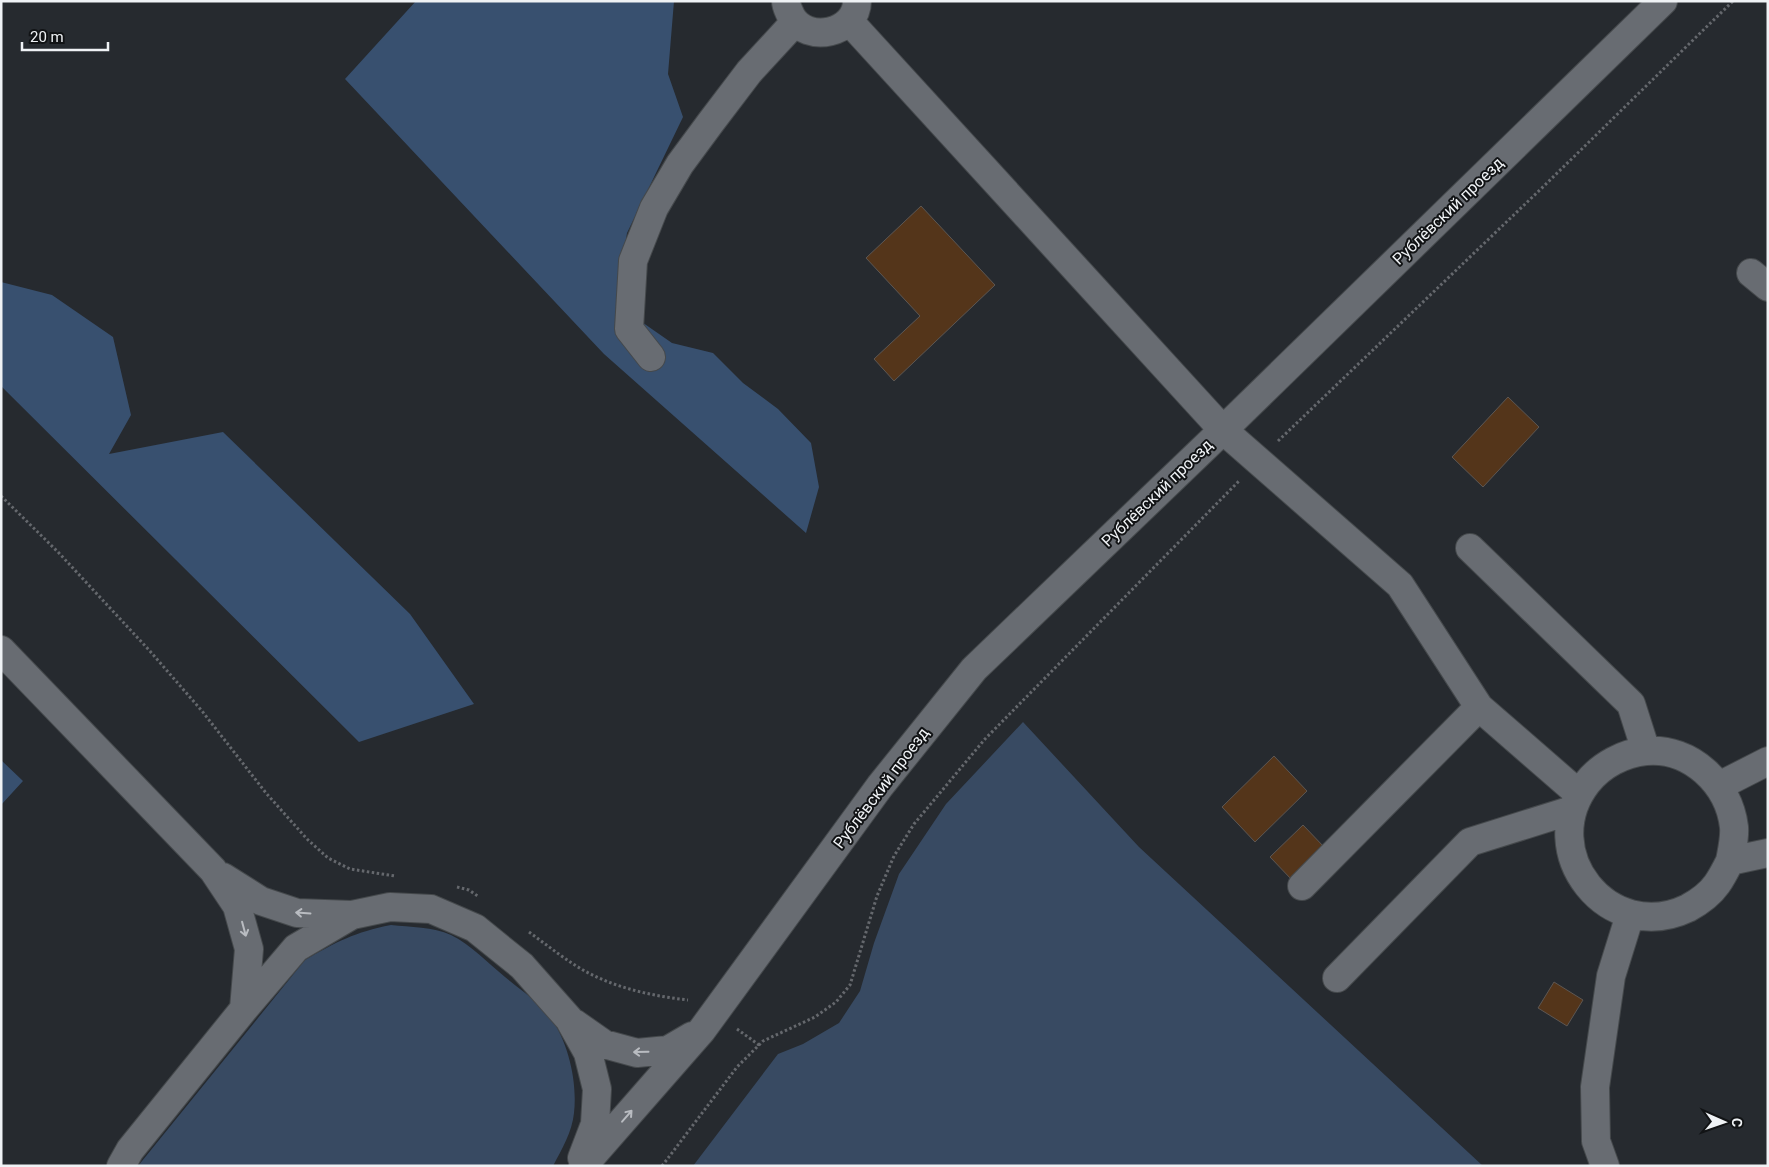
<svg xmlns="http://www.w3.org/2000/svg" width="1769" height="1167" font-family="Roboto,sans-serif">
  <style>
    .green { fill: #384a62 }
    .forest { fill: #38506f }
    .building { fill: #54351a; stroke: #5d5753 }
    .lines { fill: none; stroke-linecap: round; stroke-linejoin: round }
    .minor-casing { stroke: #45494c; stroke-width: 30 }
    .path { stroke: #65686d; stroke-width: 3; stroke-dasharray: 2.5 2.5; stroke-linecap: butt }
    .minor { stroke: #686c72; stroke-width: 28 }
    .oneway { stroke: #b9bcc1 }
    .labels { text-anchor: middle; dominant-baseline: central; stroke-width: 4; stroke-linejoin: round; paint-order: stroke }
    .street-label { font-size: 16px; fill: #eff2f5; stroke: #111315 }
  </style>
  <rect width="100%" height="100%" fill="#262a2f"/>
  <path class="green" d="M1023,722l116,125 344,319h-790l85,-112 25,-10 36,-21 21,-32 14,-48 25,-69 47,-70z
    M391,925c19,2 42,2 60,10 20,10 37,28 54,42 12,10 25,19 36,29 25,25 37,72 33,107 -2,19 -12,36 -21,53h-415l167,-206c31,-18 50,-28 86,-35z"/>
  <path class="forest" d="M416,1h258l-6,73 15,43 -56,116 -7,46 16,39 36,25 41,10 30,30 35,26 33,34 8,44 -13,46 -202,-179 -259,-275z
    M1,282l51,13 61,42 18,78 -22,39 114,-22 187,182 64,90 -115,38 -358,-356z
    M1,760l22,21 -22,24z"/>
  <path class="building" d="M921,206l74,79 -101,96 -20,-22 46,-43 -54,-58z
    M1508,397l31,30 -56,60 -31,-30z
    M1274,756l33,35 -52,51 -33,-35z
    M1303,825l22,23 -33,32 -22,-23z
    M1554,982l29,18 -16,26 -29,-18z"/>
  <g class="lines">
    <g class="minor-casing">
      <path id="minor" d="M786,1c0,6 3,10 5,15 16,29 66,17 66,-15
        M849,21l374,409 177,155 79,122 100,87
        M1751,273l17,14
        M651,357l-22,-28 4,-68 21,-53 26,-44 31,-42 38,-50 46,-50
        M1470,548l161,156 15,47
        M1,650l212,220 24,36 12,43 -5,60
        M1719,786l49,-25
        M1730,861c2,-11 5,-23 4,-34 -5,-43 -43,-80 -88,-76 -22,2 -45,14 -59,32 -53,69 22,163 101,125 11,-6 22,-14 29,-24 5,-7 9,-15 13,-23l38,-8
        M223,877l38,24 36,12 55,2
        M1302,886l177,-179
        M1337,978l133,-136 102,-32
        M574,1023l30,21 33,9 31,-3 24,-14
        M121,1166l9,-16 114,-141 52,-61 56,-33 38,-8 41,2 44,19 47,38 47,53 19,34 9,36 -2,35 -13,34
        M583,1166l119,-136 178,-244 94,-117 249,-239 440,-429
        M1605,1166l-9,-25 -1,-54 16,-111 19,-61"/>
    </g>
    <path class="path" d="M1278,441l267,-256 188,-184
      M1,496l57,56 91,98 53,61 64,82 41,46 21,19 22,11 45,7
      M457,887l12,3 10,7
      M529,932c18,13 35,27 54,38 32,18 69,26 105,30
      M737,1029l22,16
      M662,1166l75,-99 26,-26 52,-24 21,-15 14,-17 27,-89 17,-40 20,-32 71,-85 254,-258"/>
    <use href="#minor" class="minor"/>
  </g>
  <defs><path id="oneway-shaft" d="M-6 0H5M1.5-3L5.5 0L1.5 3" fill="none" stroke-width="1.6" stroke-linecap="round" stroke-linejoin="round" transform="scale(1.25)"/></defs>
  <g class="oneway">
    <use href="#oneway-shaft" transform="translate(303 913) rotate(-176)"/>
    <use href="#oneway-shaft" transform="translate(244 929) rotate(75)"/>
    <use href="#oneway-shaft" transform="translate(641 1052) rotate(179)"/>
    <use href="#oneway-shaft" transform="translate(627 1116) rotate(-49)"/>
  </g>
  <g class="labels">
    <g class="street-label">
      <text transform="translate(1448 211) rotate(-44)">Рублёвский проезд</text>
      <text transform="translate(1157 493) rotate(-44)">Рублёвский проезд</text>
      <text transform="translate(881 788) rotate(-53)">Рублёвский проезд</text>
    </g>
  </g>
  <rect width="1769" height="1167" fill="none" stroke="#eff2f5" stroke-width="5"/>
  <g transform="translate(1724 1122) rotate(92)" stroke="#111315" stroke-width="4" paint-order="stroke">
  <path d="M0-4L9 19L0 12L-9 19Z" fill="#eff2f5"/>
  <text y="-8" font-size="14" font-weight="bold" text-anchor="middle" fill="#eff2f5">С</text>
  </g>
  <path d="M22 42v8h86v-8" fill="none" stroke="#eff2f5" stroke-width="2.5"/>
  <text x="30" y="42" font-size="15" fill="#eff2f5" stroke="#111315" stroke-width="4" paint-order="stroke">20 m</text>
</svg>
